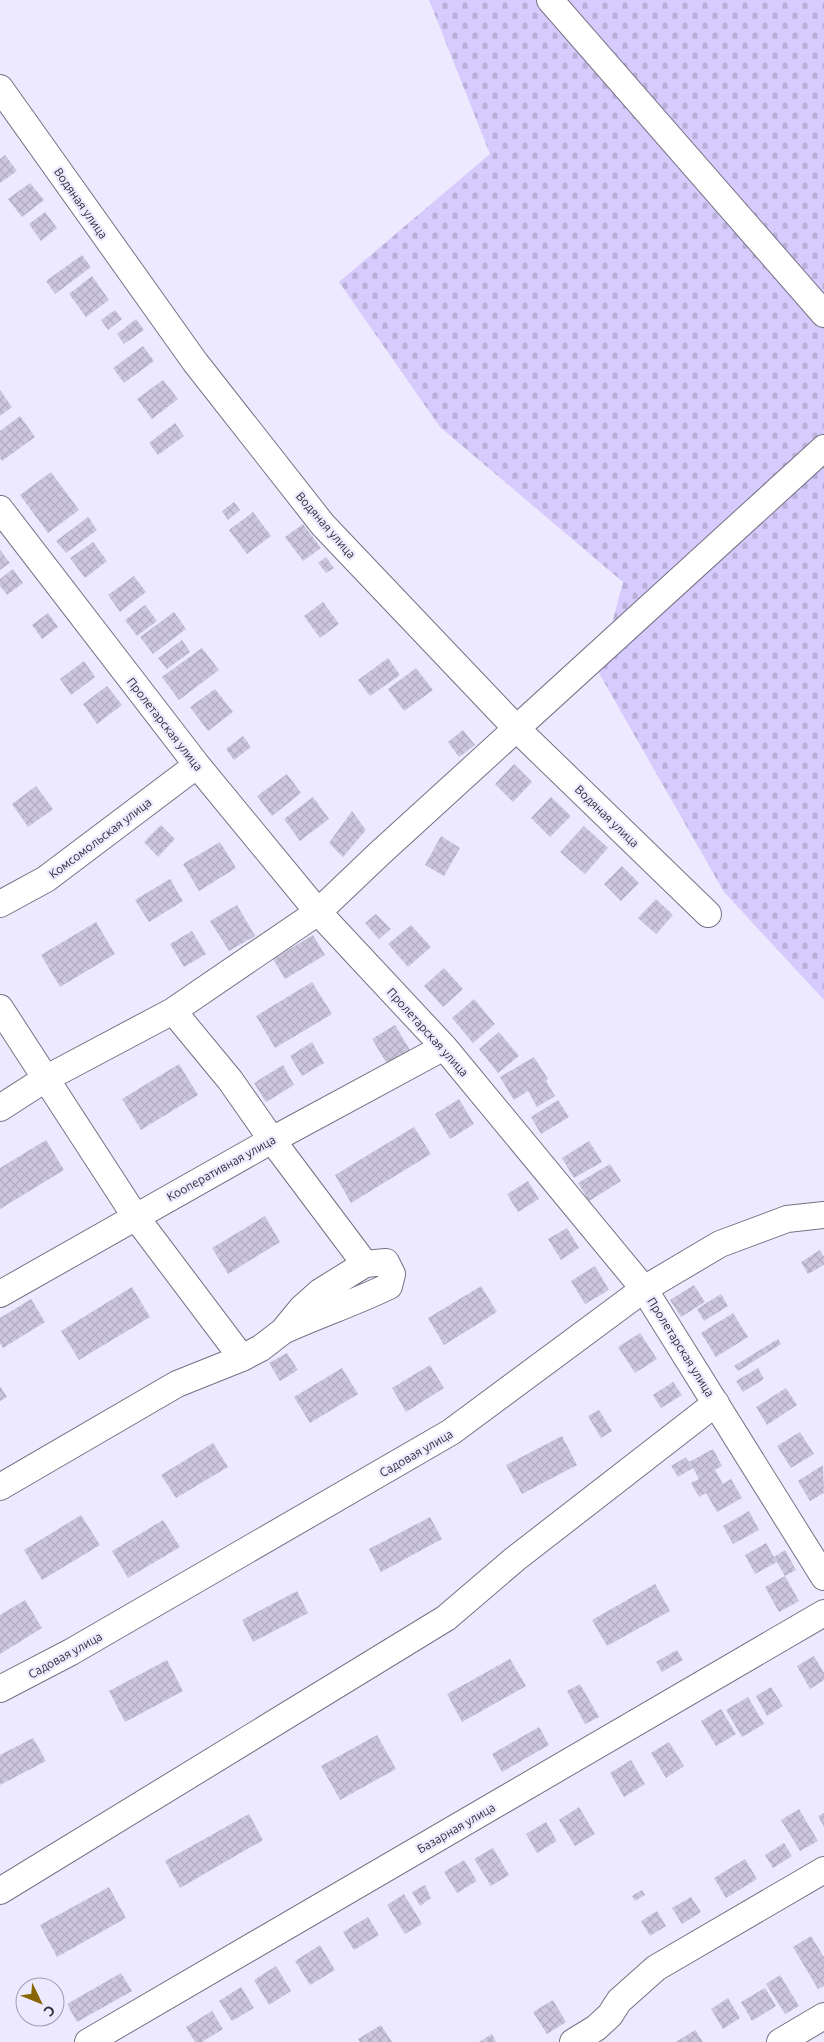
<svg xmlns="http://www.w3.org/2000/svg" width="824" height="2042" font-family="Ubuntu,sans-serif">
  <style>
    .cemetery { fill: url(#cemetery-stones) }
    .building { fill: url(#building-cross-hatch) }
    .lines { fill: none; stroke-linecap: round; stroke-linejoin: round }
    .minor-casing { stroke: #767285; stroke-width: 28 }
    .minor { stroke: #fff; stroke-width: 26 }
    .labels { text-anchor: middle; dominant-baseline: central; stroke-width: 4.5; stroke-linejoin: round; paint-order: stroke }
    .street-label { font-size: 12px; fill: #302e37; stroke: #ede9ff }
  </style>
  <defs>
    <pattern id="cemetery-stones" width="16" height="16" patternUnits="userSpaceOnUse" patternTransform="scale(1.25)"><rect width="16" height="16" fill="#d6cbfc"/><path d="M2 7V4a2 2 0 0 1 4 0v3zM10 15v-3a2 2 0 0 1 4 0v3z" fill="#b8afd9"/></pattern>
    <pattern id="building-cross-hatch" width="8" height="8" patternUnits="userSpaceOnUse" patternTransform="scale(1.25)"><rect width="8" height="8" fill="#ccc7dd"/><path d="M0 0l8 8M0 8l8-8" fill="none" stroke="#b0abbe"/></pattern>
  </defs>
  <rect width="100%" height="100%" fill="#ede9ff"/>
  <path class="cemetery" d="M429,0h395v1000l-100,-108 -125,-219 24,-91 -183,-155 -101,-145 151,-128z"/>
  <path class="building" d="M5,155l12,16 -17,12v-24z
    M30,183l14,17 -22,17 -14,-18z
    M45,212l12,16 -16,13 -12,-17z
    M82,255l9,12 -36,27 -9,-13z
    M92,276l17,24 -23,17 -17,-23z
    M115,310l7,9 -14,11 -7,-10z
    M136,319l8,11 -20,14 -7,-10z
    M143,346l11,15 -30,22 -11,-15z
    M163,380l15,19 -26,20 -15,-20z
    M0,390l12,17 -12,9z
    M20,416l15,21 -33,24 -2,-3v-27z
    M175,423l9,13 -26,19 -9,-12z
    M51,472l28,38 -31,23 -28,-38z
    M234,502l6,8 -12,10 -6,-9z
    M253,512l18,24 -24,18 -18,-24z
    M88,517l9,13 -31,23 -10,-12z
    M303,524l18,24 -18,13 -18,-24z
    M93,542l14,19 -22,17 -15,-20z
    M0,550l10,13 -10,7z
    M326,557l8,11 -8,5 -8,-10z
    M13,569l10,14 -16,12 -7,-9v-7z
    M134,576l12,16 -26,20 -12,-17z
    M323,602l16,22 -19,14 -16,-22z
    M145,605l12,16 -20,15 -12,-16z
    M174,612l12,17 -33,25 -13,-17z
    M48,613l10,14 -16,12 -10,-14z
    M182,640l8,12 -23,17 -9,-11z
    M202,648l17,22 -40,30 -17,-23z
    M388,658l12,17 -30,21 -12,-16z
    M84,661l11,16 -24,18 -11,-16z
    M416,668l17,22 -29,21 -16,-22z
    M107,686l15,19 -25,19 -14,-20z
    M215,689l18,23 -25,19 -18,-24z
    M463,730l12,15 -16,12 -11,-15z
    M243,736l8,11 -17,13 -8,-11z
    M514,764l18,18 -19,20 -18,-18z
    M287,774l14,19 -29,23 -15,-20z
    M36,786l17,23 -25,18 -16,-23z
    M313,797l16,22 -29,22 -16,-22z
    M551,797l20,19 -21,21 -19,-19z
    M352,811l14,19 -23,27 -14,-14z
    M161,825l14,14 -17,18 -14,-15z
    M584,826l24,22 -23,26 -25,-22z
    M441,836l19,12 -16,28 -19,-11z
    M220,842l16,26 -37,23 -16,-27z
    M622,866l17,17 -18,18 -17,-17z
    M170,879l13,22 -34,21 -14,-22z
    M656,899l17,16 -17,19 -18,-16z
    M237,905l18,31 -26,15 -19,-30z
    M376,914l15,15 -12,10 -14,-16z
    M96,922l19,32 -55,33 -19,-32z
    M411,925l20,22 -23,20 -20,-23z
    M192,931l14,23 -22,13 -14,-23z
    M313,935l12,20 -40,24 -12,-20z
    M444,968l19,21 -20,18 -19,-21z
    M312,982l20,32 -57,34 -19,-32z
    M474,999l21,25 -22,19 -21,-25z
    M395,1025l15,25 -23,14 -15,-25z
    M499,1032l20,24 -21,17 -19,-24z
    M312,1042l12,21 -22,13 -12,-20z
    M534,1057l14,22 -2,2 9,15 -18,11 -9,-16 -14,9 -14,-23z
    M179,1064l19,31 -57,35 -19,-31z
    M283,1065l11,20 -28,17 -12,-19z
    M459,1099l15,25 -24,15 -15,-25z
    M558,1100l11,17 -28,17 -10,-17z
    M414,1127l17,27 -80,49 -16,-28z
    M46,1140l18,30 -64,39v-41z
    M589,1141l13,21 -28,16 -12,-20z
    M610,1164l11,17 -32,20 -11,-18z
    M528,1181l11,18 -21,13 -11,-18z
    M265,1216l15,26 -52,32 -16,-26z
    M567,1228l12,20 -18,12 -13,-21z
    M820,1250l4,7v8l-16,9 -7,-12z
    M595,1266l14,24 -24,14 -14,-23z
    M694,1285l11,17 -24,15 -11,-17z
    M481,1286l16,26 -53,33 -16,-27z
    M132,1287l18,30 -71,43 -18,-29z
    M721,1294l7,12 -24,15 -7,-12z
    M31,1299l14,23 -42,26 -3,-5v-25z
    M733,1313l15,24 -32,20 -15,-24z
    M640,1333l17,26 -22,14 -17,-26z
    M778,1339l3,5 -43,27 -4,-5z
    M287,1353l11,17 -18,11 -11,-18z
    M430,1365l14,23 -38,24 -14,-24z
    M342,1368l16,26 -48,29 -16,-26z
    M758,1368l6,11 -21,13 -7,-11z
    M673,1382l9,13 -21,13 -8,-13z
    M0,1386l7,11 -7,4z
    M786,1388l11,17 -30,20 -11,-18z
    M599,1410l13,21 -11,7 -13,-22z
    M800,1432l14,22 -23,14 -14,-22z
    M562,1436l15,29 -55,29 -16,-29z
    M213,1443l15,24 -52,31 -15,-23z
    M713,1449l9,17 -7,4 8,14 8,-5 11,19 -25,14 -11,-19 -7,4 -8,-14 8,-4 -6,-11 -15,9 -7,-11 15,-9 3,5z
    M823,1465l1,28 -14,8 -12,-20z
    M749,1511l10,19 -26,14 -10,-18z
    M81,1515l19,30 -58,35 -18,-30z
    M430,1517l12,22 -61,33 -12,-23z
    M163,1520l17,27 -52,31 -16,-27z
    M766,1543l8,14 11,-7 11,20 -11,6 -8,-14 -22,12 -10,-19z
    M785,1576l14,25 -20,11 -14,-25z
    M655,1584l15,27 -63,35 -15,-26z
    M297,1591l11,22 -55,29 -11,-22z
    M25,1600l17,28 -42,26v-39z
    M677,1650l6,10 -21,12 -6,-10z
    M814,1656l10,17v7l-14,9 -13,-23z
    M510,1659l16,27 -64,36 -15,-28z
    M167,1660l16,31 -58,31 -16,-31z
    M580,1684l19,33 -14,7 -18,-33z
    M771,1687l12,19 -16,10 -11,-20z
    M748,1697l16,27 -22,13 -16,-27z
    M721,1709l15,25 -20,12 -15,-25z
    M539,1727l10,18 -47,27 -10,-18z
    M377,1735l19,34 -56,31 -19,-34z
    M33,1738l13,23 -46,24v-30z
    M669,1742l15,24 -18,12 -15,-25z
    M631,1760l14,24 -21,13 -14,-24z
    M579,1807l16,27 -20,12 -16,-26z
    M799,1809l19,32 -18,10 -19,-31z
    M824,1813v14l-6,-11z
    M249,1814l14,26 -83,48 -15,-27z
    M546,1822l11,19 -20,12 -11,-19z
    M784,1843l8,13 -19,12 -8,-13z
    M493,1848l16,27 -18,11 -17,-27z
    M745,1859l12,20 -31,19 -12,-20z
    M464,1860l13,21 -20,12 -13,-21z
    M425,1885l6,13 -11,8 -8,-14z
    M109,1887l17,31 -69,39 -17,-32z
    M642,1890l3,5 -10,6 -3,-5z
    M404,1894l18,30 -17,10 -18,-29z
    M691,1897l10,15 -19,12 -10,-16z
    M657,1911l9,15 -16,10 -9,-15z
    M368,1917l11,18 -25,15 -11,-18z
    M811,1936l13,21v29l-6,3 -25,-42z
    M320,1945l15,25 -25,15 -15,-24z
    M276,1966l15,25 -22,14 -15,-25z
    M121,1973l11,18 -55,31 -10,-18z
    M780,1975l19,31 -14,8 -19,-30z
    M241,1987l13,21 -22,13 -13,-20z
    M765,1988l11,18 -24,15 -11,-19z
    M728,1998l12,20 -17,11 -12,-20z
    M553,2000l13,22 -19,12 -14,-22z
    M212,2011l11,18 -21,13h-7l-9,-15z
    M381,2025l11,17h-32l-2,-3z
    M695,2030l8,12h-27z
    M492,2034l4,8h-17z"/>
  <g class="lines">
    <g class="minor-casing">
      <path id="minor" d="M550,0l274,314
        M0,88l195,274 128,163 193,203 192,186
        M0,509l197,256 121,147 126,135 200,242 180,288
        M0,904l46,-25 151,-114
        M0,1008l135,208 107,142
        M173,1011l57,69 42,60 93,124
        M0,1108l45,-29 128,-68 16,-11 129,-88 62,-59 444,-405
        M0,1294l272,-154 172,-93
        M0,1487l177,-103 65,-26 19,-10 22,-17 19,-23 18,-16 45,-28 21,-2 6,12 -3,12c-35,17 -71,29 -106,45
        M0,1689l71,-37 380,-220 193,-143 76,-45 67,-25 37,-4
        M0,1891l446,-273 69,-59 201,-156
        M88,2042l736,-429
        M573,2042l23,-14 14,-13 9,-14 37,-33 168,-98
        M780,2042l44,-26"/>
    </g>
    <use href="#minor" class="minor"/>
  </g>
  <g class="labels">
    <g class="street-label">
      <text transform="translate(81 203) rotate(55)">Водяная улица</text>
      <text transform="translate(326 525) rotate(49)">Водяная улица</text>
      <text transform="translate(165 724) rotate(52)">Пролетарская улица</text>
      <text transform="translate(607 816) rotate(44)">Водяная улица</text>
      <text transform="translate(100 838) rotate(-37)">Комсомольская улица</text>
      <text transform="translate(428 1032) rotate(48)">Пролетарская улица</text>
      <text transform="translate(221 1168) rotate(-29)">Кооперативная улица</text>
      <text transform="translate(681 1347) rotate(58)">Пролетарская улица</text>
      <text transform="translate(416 1453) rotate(-30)">Садовая улица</text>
      <text transform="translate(65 1655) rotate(-29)">Садовая улица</text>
      <text transform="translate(456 1828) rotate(-30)">Базарная улица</text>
    </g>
  </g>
  <g transform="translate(40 2002) rotate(133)"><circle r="24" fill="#ede9ff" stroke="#a19eaf"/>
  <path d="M0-4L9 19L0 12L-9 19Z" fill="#886603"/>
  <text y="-8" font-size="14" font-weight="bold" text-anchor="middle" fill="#302e37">С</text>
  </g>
</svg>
